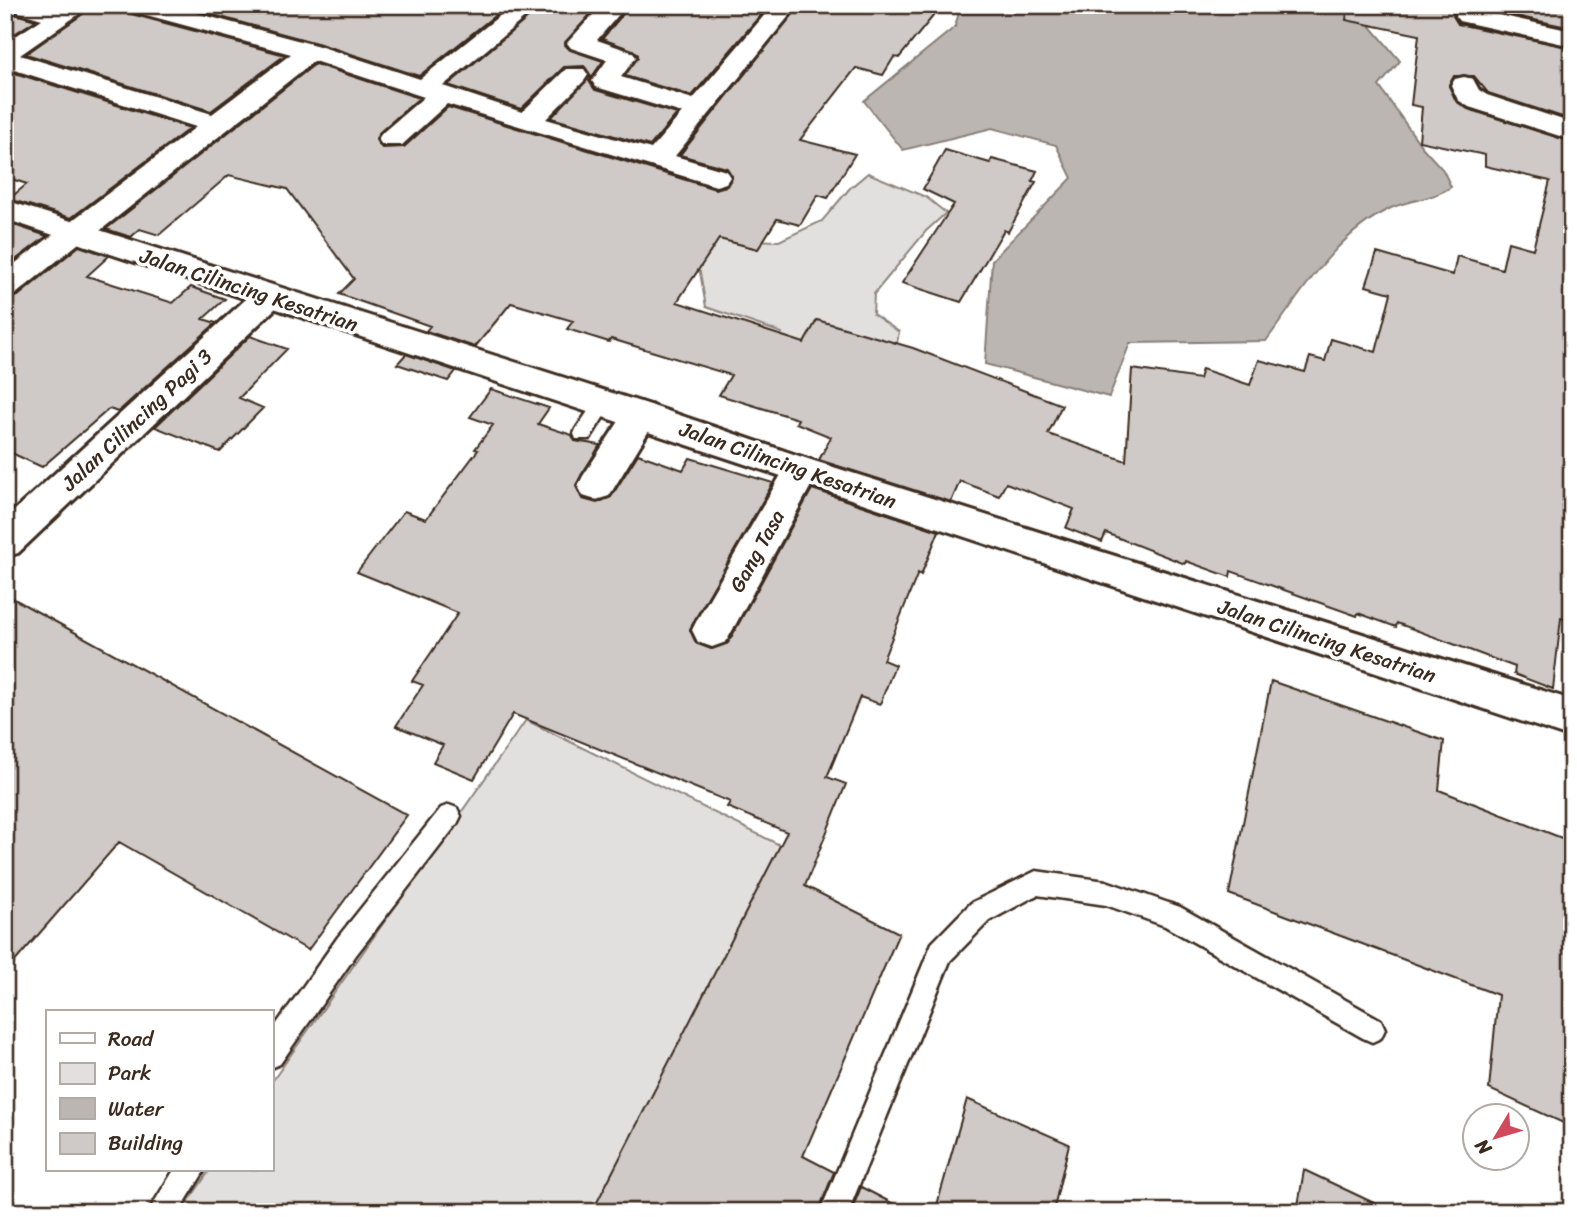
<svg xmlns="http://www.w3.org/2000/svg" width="1577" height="1217" font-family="Sriracha,sans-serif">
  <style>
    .green { fill: #e2e0de; stroke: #8e857e; stroke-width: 2 }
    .water { fill: #bcb6b3; stroke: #887e77; stroke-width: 2 }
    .building { fill: #cfcac7; stroke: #3b2a1e; stroke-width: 2 }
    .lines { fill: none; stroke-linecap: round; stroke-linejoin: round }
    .lane-casing { stroke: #3b2a1e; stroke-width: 5 }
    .street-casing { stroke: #3b2a1e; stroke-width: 6 }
    .secondary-casing { stroke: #3b2a1e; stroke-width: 6 }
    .lane { fill: #fff; fill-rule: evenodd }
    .street { fill: #fff; fill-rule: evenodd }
    .secondary { fill: #fff; fill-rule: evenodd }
    .labels { text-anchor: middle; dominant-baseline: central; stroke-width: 7; stroke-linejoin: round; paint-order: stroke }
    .street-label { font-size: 21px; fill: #3b2a1e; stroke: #fff }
  </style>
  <rect width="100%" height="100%" fill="#fff"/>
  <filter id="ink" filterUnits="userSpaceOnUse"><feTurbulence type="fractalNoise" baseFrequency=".0143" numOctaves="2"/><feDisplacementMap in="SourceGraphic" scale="14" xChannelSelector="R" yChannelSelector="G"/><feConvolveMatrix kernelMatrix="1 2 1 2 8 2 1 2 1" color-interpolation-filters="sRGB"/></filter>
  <g filter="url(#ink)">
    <path class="green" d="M868,173l58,24 20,16 -20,18 -52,63 -1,20 26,18 -5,28h-130l18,-27 -76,-26 -6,-35 -58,-22 35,-12 102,3 43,-20 28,-33z
      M526,720l268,132 -184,360h-429l29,-42h61v-87z"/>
    <path class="water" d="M961,5h392l47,56 -21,25 43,61 21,23 8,17c-19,13 -40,12 -60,21 -56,26 -90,86 -125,133l-136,2 -21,54 -124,-33 7,-104 80,-82 -16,-33 -64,-17 -89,22 -39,-49 91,-74z"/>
    <path class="building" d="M95,5h28l4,8 158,42 -74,56 -185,-57z
      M177,5h331l-89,71 -99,-32z
      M543,5h55l-33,40 5,5 33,11 -14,20 6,9 82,24 -27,32 -99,-28 39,-42 -6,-10 -20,1 -43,42 -73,-24z
      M620,5h149l-77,91 -67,-20 13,-21 -5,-5 -31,-11 21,-25z
      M800,5h100l34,10 -35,43 -5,-1 -11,18 -27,-7 -56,72 55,14 -27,44 -10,-3 -18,30 -23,-6 -19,30 -39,-10 -42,63 127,41 13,-23 96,28 149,57 -14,29 78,27 6,-92 67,10 3,-10 48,16 9,-25 46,12 5,-15 15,4 6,-22 45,13 15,-59 -25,-7 11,-33 76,22 4,-19 45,13 6,-27 25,7 17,-68 -65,-15v-11l-66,-14 3,-34 -11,-2 8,-70 -73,-15 2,-15h107l-2,11 5,8 114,24v72l-84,-27 -14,-17h-20l-5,10 7,15 12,8 104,33v438l-5,40 -6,-2 -8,71 -39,-15 1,-7 -118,-44 -1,4 -38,-14 -1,3 -126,-45 -1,6 -44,-16 -1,3 -79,-31 -4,9 -36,-14 8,-19 -68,-26 -7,13 -39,-15 -9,21 -132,-42 12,-23 -35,-14 2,-4 -79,-24 12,-20 -120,-36 -2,3 -42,-13 6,-8 -62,-18 -36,44 -49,-16 4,-5 -91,-32 15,-15 -67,-90 -58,-14 -70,60 -19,-6 -9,8 -25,-8 209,-165 104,34 -39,34 -4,8 6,8 22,-1 44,-40 267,82 12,-3 5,-10 -5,-8 -47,-13z
      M1485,5h87v23l-88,-19z
      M15,14l21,6 -31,20v-19z
      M5,70l185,58 -119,90 -62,-19 18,-15 -22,-7z
      M945,150l45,13 2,-4 45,12 -5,10 4,1 -28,50 -4,-2 -43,72 -59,-19 52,-79 -31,-15z
      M5,222l42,14 -42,32z
      M79,246l30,10 -22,20 86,27 18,-16 34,12 -22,20 13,4 -98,89 -9,-3 -67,58 -37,-17v-151l13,-3z
      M250,336l37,13 -48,49 24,10 -43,44 -65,-25z
      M406,354l50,17 -8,10 -51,-17z
      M491,389l58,19 -11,16 34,11 3,6 25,4 -24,40 6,14 15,4 14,-6 27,-43 45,16 7,-12 83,25 -83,146 6,14 15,6 17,-6 84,-154 127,42 -18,44 -3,-2 -35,87 12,5 -15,39 -20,-7 -33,80 19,7 -41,102 94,47 -96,223 31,16 -16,40h-226l195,-380 -60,-25 3,-5 -217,-88 -39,65 -41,-17 10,-17 -47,-19 27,-41 -11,-4 46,-68 -101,-41 47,-61 22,8 52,-69 -3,-1 18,-24 -23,-8z
      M5,594l402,221 -99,135 -189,-108 -114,131z
      M1271,681l173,60 -5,49 133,52v285l-83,-38 9,-94 -269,-101z
      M967,1099l102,45 -16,68h-118z
      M1304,1170l89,42h-96z
      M861,1187l48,25h-58z"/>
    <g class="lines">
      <g class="lane-casing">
        <path id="lane" d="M603,396l6,2 3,5 -3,5 -19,31h-14l-2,-5 2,-5 21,-31z
          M449,805l8,3 4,8 -4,8 -101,131 -76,109 -9,4v-36l67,-95 103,-129z
          M1036,871l70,10 74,26 201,113 4,9 -4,9 -9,4 -9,-4 -198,-112 -59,-21 -69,-10 -48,26 -39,40 -102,251h-28l112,-269 39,-40z
          M174,1170h31l-26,42h-31z"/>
      </g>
      <g class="street-casing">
        <path id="street" d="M8,5l50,3 5,-3h29l-72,50 192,59 79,-60 -163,-44 -3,-5h41l153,41 101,33 93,-74h27l-97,81 79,26 44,-43h18l4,6 -4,6 -38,38 105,30 31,-36 -86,-26 -4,-6 15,-21 -36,-12 -4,-5 33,-36h18l3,5 -24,28 35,12 4,5 -15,20 72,22 80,-94h25l-123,151 51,15 4,6 -4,6 -10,3 -10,-3 -259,-79 -45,41h-20l-4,-6 4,-6 42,-36 -110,-36 -227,180 -8,2 -63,51 -11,3v-26l191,-144 -191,-60v-24l37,-24 -31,-9z
          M1458,5h24l-1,6 91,20v15l-113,-25 -3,-5z
          M1464,77l9,2 6,11 8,5 85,28v17l-103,-33 -11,-7 -7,-15 4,-6z
          M268,286l11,3 5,8 -5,8 -261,248 -13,4v-38l252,-230z
          M641,402l12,4 5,9 -5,9 -44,72 -13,4 -13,-4 -5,-10 5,-10 46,-70z
          M801,457l12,4 6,10 -93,171 -14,5 -14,-5 -6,-12 6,-12 91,-157z"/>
      </g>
      <g class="secondary-casing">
        <path id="secondary" d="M5,200l648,206 158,54 761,240v38l-1567,-519z"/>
      </g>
      <use href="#lane" class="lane"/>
      <use href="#street" class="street"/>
      <use href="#secondary" class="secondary"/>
    </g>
  </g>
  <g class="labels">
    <g class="street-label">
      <text transform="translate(249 290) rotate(18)">Jalan Cilincing Kesatrian</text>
      <text transform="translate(137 420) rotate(-43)">Jalan Cilincing Pagi 3</text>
      <text transform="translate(788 465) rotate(19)">Jalan Cilincing Kesatrian</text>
      <text transform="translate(757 551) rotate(-61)">Gang Tasa</text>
      <text transform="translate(1327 641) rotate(18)">Jalan Cilincing Kesatrian</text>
    </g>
  </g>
  <rect width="1577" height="1217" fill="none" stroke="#fff" stroke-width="28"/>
  <rect x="14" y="14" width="1549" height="1189" fill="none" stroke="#3b2a1e" stroke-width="2.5" filter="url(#ink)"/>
  <rect x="46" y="1010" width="228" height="161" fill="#ffffff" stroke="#b1aaa5" stroke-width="2"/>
  <rect x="60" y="1033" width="35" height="10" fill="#ffffff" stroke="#b1aaa5" stroke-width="2"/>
  <text x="108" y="1046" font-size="21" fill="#3b2a1e">Road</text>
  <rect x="60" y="1063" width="35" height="21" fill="#e2e0de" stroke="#b1aaa5" stroke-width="2"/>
  <text x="108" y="1080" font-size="21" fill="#3b2a1e">Park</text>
  <rect x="60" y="1098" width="35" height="21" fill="#bcb6b3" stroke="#b1aaa5" stroke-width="2"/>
  <text x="108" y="1116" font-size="21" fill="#3b2a1e">Water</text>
  <rect x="60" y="1133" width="35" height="21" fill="#cfcac7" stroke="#b1aaa5" stroke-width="2"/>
  <text x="108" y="1150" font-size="21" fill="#3b2a1e">Building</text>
  <g transform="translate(1496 1137) rotate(232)"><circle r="33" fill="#ffffff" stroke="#b1aaa5" stroke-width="2"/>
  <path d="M0-5L12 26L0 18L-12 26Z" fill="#d1495b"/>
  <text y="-10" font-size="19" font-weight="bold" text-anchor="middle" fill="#3b2a1e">N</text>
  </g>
</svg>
